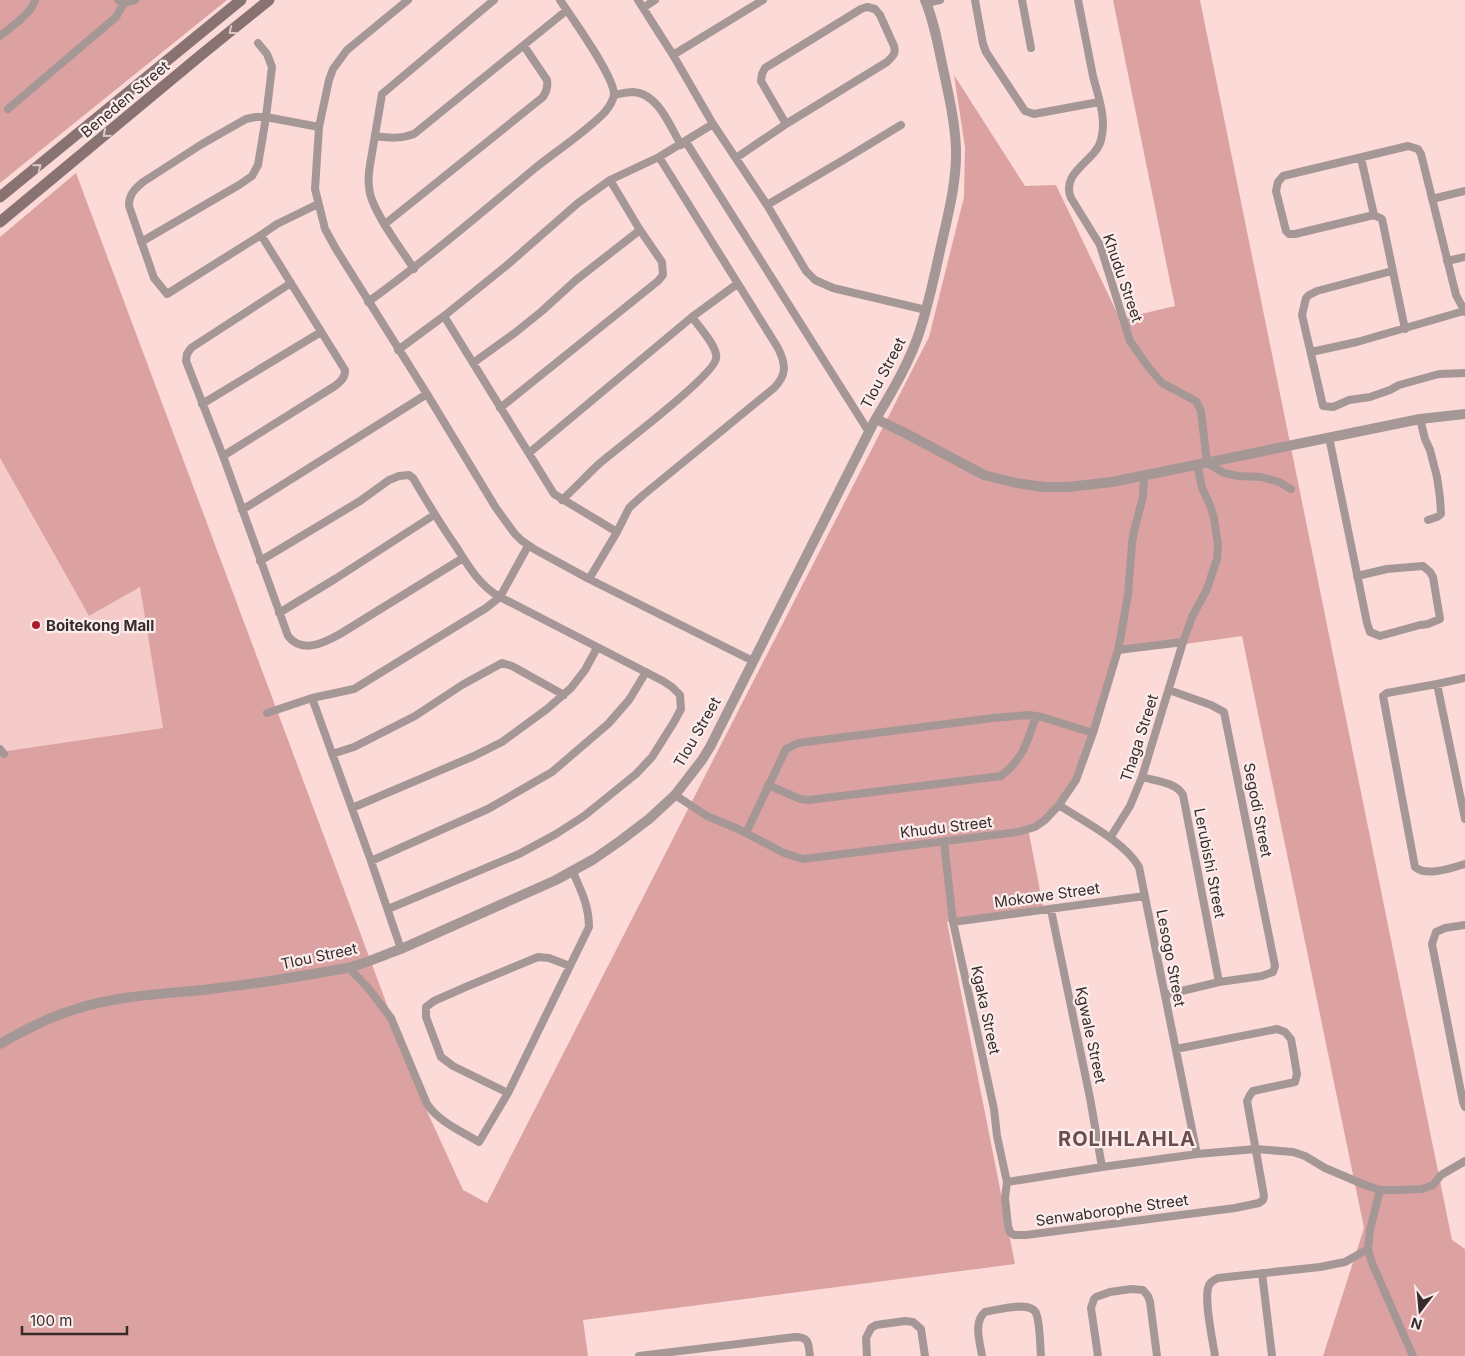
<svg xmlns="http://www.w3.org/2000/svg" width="1465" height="1356" font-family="Inter,sans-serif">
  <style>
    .built { fill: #f5cbc9 }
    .green { fill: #dca2a1 }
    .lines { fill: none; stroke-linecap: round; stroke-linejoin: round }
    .minor { stroke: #a69797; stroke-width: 8 }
    .tertiary { stroke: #a69797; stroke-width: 10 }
    .secondary { stroke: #887372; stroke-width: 11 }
    .oneway { stroke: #d8c8c7 }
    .poi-dot { fill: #ad192e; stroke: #fbedec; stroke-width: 2 }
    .labels { text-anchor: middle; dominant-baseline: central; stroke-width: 4.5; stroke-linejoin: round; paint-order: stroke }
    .street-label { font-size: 15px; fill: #382b2b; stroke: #fbedec }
    .poi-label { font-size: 15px; font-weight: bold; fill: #382b2b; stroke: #fbedec; text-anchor: start }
    .district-label { font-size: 20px; font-weight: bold; letter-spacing: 1px; fill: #6a4d4c; stroke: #fbedec }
  </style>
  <rect width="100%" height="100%" fill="#fcdad8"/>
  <path class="built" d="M0,458l89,158 51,-30 23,142 -163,24z"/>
  <path class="green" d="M0,0h227l-227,183z
    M1113,0h87l252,1240 13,9v107h-142l41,-128 -122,-592 -128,18 -34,114 -19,37 -33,23 15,78 -96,16 68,342 -432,56 5,36h-588v-604l163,-24 -23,-141 -51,29 -89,-158v-221l76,-64 350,936 37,81 24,13 442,-866 35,-140 1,-50 -11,-72 71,111 31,-1 64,134 55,-13z"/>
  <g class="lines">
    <path class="minor" d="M118,0l6,3 11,-3
      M408,0l-61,50 -14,19 -4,11 -10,47 -4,62 10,40 11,20 91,145 69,114 19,26 6,6 13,9 55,30 164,82
      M638,0l35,55 40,69 54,81 39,66 9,9 18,8 93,22
      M975,0l8,44 3,8 39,59 9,3 65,-12
      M1022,0l9,48
      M1078,0c5,25 10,50 15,76 5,20 14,43 8,64 -5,21 -41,32 -30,58l29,47 30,96 19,27 13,15 34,18 5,10 6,52 17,10 14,3 23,1 18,5 12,7
      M926,3l14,-3
      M643,8l12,-8
      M0,36c11,-9 32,-23 35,-36
      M673,55l90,-55
      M614,95c6,-1 13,-3 19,-3 25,1 37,34 48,53
      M8,109l108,-92 8,-14
      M375,136c14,2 26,3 39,-2l153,-124
      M686,142l183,290
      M736,158l50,-34 101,-62c6,-6 9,-8 7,-16l-14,-31 -5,-6 -8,-2 -6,2 -96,59 -3,6 -1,7 25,43
      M1361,158l13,57
      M1432,199l33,-8
      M318,204l-41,20 -16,11 -94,59 -13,-16 -25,-72c0,-12 5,-16 14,-24l59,-38 44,-25 10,-2h10l53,10
      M767,205l78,-46 56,-34
      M385,224l158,-127c4,-6 5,-11 4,-17l-23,-34
      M141,242l98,-57 13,-9 6,-11 8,-48 6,-50 -5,-13 -9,-11
      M1447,261l18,-4
      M414,269c-14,-22 -32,-44 -42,-69 -4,-11 -4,-24 -2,-35l12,-71 112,-94
      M1392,271l-75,20 -8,4 -3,3 -4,17 21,91 10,1 16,-7 21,-3 20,-7 9,-5 40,-11 26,-1
      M291,283l-100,65 -4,6 -1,7 37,95 65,180c14,18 36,7 52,-2l123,-76
      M368,302c58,-42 112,-88 166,-133 22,-18 52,-37 71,-57 4,-5 8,-11 9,-17 1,-18 -42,-77 -54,-95
      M444,316l110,178 63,38
      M1405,329l-23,-110 -8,-4 -79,19h-6l-3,-3 -10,-40 2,-9 5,-6 125,-30 10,3 3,5 35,141 9,17
      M398,350l46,-34 62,-50 72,-63 32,-23 49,-23 54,-33
      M1311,352l46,-10 107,-31
      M473,363l43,-31 26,-21 34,-31 64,-50
      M202,404l119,-72
      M500,408l158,-127 5,-6 -1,-13 -22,-32 -30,-50
      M1420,419l5,20 5,11 7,27 3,21 1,16 -4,3 -9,3
      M1329,437l38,186 3,9 10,4 40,-11 8,-1 12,-5 -7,-42 -3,-5 -7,-6 -36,3 -30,7
      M529,453l163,-136 45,-33
      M223,456l112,-70c6,-5 10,-8 10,-16l-84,-135
      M562,500c13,-12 25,-25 38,-37 20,-17 112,-86 116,-104 3,-11 -17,-32 -24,-42
      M242,510l185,-116
      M260,561l100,-60 29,-21 10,-4 10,-1 4,3c14,24 28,47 44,70 12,19 23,38 43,49l163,84 9,6 8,8 1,14 -7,13 -22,35 -16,17 -52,42 -28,18 -37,20 -131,55
      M589,579l28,-47 12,-24 13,-12 132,-108c13,-13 12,-24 4,-40l-119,-191
      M279,613l56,-34 99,-64
      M1118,650l65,-8
      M1465,678l-28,6 -50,9 -4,3 32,171c11,10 37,1 50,-3
      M1437,684l28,135
      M312,698l59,163 30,88
      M267,713l45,-15 42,-9 132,-81 14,-11 28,-51
      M0,749l4,5
      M332,754l22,-7 61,-31 47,-31 40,-22 10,3 52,29
      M1142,777c13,4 34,5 41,18l36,187
      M768,785l32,14 9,1 192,-24c23,-18 26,-34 35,-60
      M675,795l32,21 31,13 46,24 19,6 215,-27 17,-5 10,-7 14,-15 17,-25 17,-47 25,-83 3,-15 7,-41 4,-51 2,-12 9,-34 1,-22
      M1059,805c25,17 65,36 80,62l58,287
      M352,808l122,-52 28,-14 45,-33 24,-21 14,-18 12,-22
      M746,833l40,-84 12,-6 195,-25 36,-3 13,2 51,16
      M1110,838l20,-32 12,-29 41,-135 9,-25 15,-28 10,-30 1,-14 -4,-27 -4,-13 -8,-17 -5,-24
      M944,842l9,80 41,187 3,27 10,46 -2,16 3,28 2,6 4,3h12l209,-27 24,-5 4,-3 1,-4 -17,-95 3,-6 3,-4 42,-9 2,-8 -6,-35 -6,-7 -8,-3 -101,20
      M371,861l117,-52 64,-37 56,-48 21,-24 17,-28
      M1051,910l39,188 12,69
      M953,922l192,-26
      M1465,925l-20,3 -9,4 -4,12 31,158 2,5
      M349,968l19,20 23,30 36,86c12,18 34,27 52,38l29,-49 81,-166c0,-22 -8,-36 -16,-55
      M1165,995l54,-13 43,-6 11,-4 2,-6 -51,-254 -13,-7 -42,-15
      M508,1093l-55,-27 -12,-9 -15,-40v-10l8,-6 34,-15 70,-29 11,1 21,8
      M1007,1182l95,-15 95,-13 59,-5 37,3 12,4 20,12 40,17 15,5h20l22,-1 11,-4 8,-10 24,-14
      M1380,1190l-10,40 -2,19 4,14 41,93
      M1262,1273l10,83
      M639,1356l156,-19c15,0 13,7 15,19
      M867,1356l-1,-18 5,-10 5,-3 29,-4 8,1 8,7 4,27
      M982,1356c-2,-14 -9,-34 3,-44 12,-2 45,-12 51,1 4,9 4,32 5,43
      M1098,1356l-7,-48 3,-9 2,-2 14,-5 21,-3 12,1 5,6 2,6 7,54
      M1215,1356c-2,-15 -12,-58 -6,-71 2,-4 5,-5 9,-7l102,-11 25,-5 23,-13"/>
    <path class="tertiary" d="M876,419l31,15 77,41 32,8 28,4h24l44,-5 308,-63 45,-5
      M0,1044c24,-14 49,-27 76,-35 43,-14 90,-15 135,-20 46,-5 91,-13 136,-21 18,-4 36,-13 54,-19l155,-69 38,-21 26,-18 29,-22 26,-24 27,-35 8,-13 165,-327c16,-26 32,-53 42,-81 11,-30 17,-62 24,-93 7,-31 16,-65 15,-97 -1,-30 -9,-61 -15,-90 -4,-20 -8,-40 -16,-59"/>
    <path class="secondary" d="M0,197l241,-197
      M0,222l201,-167 68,-55"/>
  </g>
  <defs><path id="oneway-chevron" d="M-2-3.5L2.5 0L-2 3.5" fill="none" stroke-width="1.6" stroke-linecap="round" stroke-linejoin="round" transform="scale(1.25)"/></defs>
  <g class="oneway">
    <use href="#oneway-chevron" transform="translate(232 31) rotate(142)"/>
    <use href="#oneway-chevron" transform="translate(106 134) rotate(140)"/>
    <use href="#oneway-chevron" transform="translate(38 167) rotate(-39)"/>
  </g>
  <circle class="poi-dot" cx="36" cy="625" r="5"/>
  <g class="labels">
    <g class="street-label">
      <text transform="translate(125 99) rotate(-40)">Beneden Street</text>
      <text transform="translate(1123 278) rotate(71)">Khudu Street</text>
      <text transform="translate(883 373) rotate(-62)">Tlou Street</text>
      <text transform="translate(697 732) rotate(-60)">Tlou Street</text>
      <text transform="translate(1139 738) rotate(-72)">Thaga Street</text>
      <text transform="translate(1258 810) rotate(79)">Segodi Street</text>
      <text transform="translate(946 827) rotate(-7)">Khudu Street</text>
      <text transform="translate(1210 863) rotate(79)">Lerubishi Street</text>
      <text transform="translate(1047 895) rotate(-8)">Mokowe Street</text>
      <text transform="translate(319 956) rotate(-12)">Tlou Street</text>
      <text transform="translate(1171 958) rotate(79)">Lesogo Street</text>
      <text transform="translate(986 1010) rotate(78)">Kgaka Street</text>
      <text transform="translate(1091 1035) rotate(78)">Kgwale Street</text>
      <text transform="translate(1112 1210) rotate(-8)">Senwaborophe Street</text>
    </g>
    <g class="poi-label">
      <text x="46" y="625">Boitekong Mall</text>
    </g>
    <g class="district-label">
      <text x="1127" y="1139">ROLIHLAHLA</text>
    </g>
  </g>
  <g transform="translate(1420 1311) rotate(196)" stroke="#fbedec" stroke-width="4" paint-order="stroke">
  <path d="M0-4L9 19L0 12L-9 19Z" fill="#382b2b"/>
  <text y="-8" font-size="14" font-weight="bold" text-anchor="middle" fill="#382b2b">N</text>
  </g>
  <path d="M22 1326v8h105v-8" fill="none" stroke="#382b2b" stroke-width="2.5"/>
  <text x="30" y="1326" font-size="15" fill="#382b2b" stroke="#fbedec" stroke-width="4" paint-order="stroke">100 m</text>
</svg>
